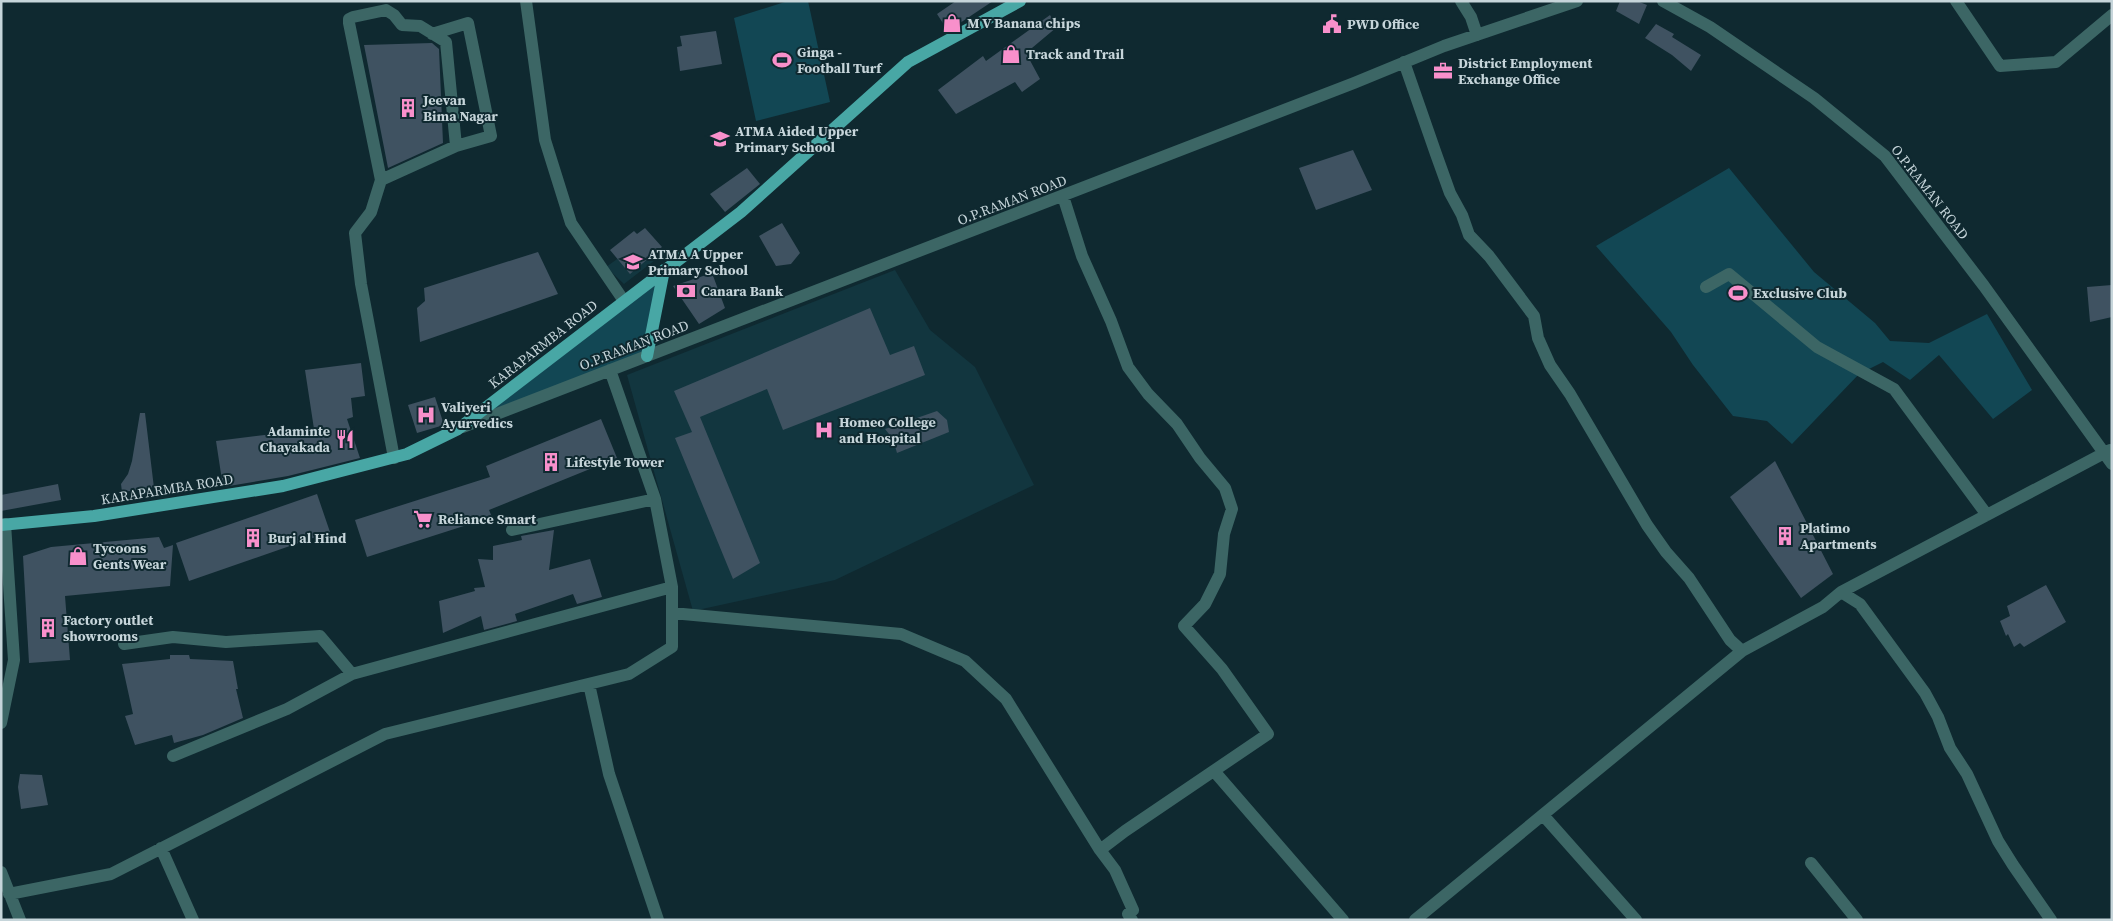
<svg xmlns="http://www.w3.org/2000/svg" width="2113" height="921" font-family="'Source Serif 4',serif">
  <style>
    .built { fill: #12363f }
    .green { fill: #124754 }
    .building { fill: #3f5261 }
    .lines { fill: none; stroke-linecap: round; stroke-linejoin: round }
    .minor { stroke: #3c6665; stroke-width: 12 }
    .major { stroke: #48a7a5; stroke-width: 12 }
    .labels { text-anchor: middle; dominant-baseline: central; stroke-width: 4; stroke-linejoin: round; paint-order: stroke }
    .poi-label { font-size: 14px; font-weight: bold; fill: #c6d5da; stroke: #0f2930; text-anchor: start }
    .street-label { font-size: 14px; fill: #c6d5da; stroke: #0f2930 }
  </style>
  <rect width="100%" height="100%" fill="#0f2930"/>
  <path class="built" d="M641,242l18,15 -35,27 -18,-17z
    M895,270l35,60 45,37 59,118 -199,95 -142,31 -66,-236z"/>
  <path class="green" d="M788,1h20l22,101 -74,19 -22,-103z
    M1729,168l85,104 61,51 15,18 39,2 58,-29 45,76 -39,29 -54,-64 -29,25 -27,-18 -24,12 -67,70 -25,-23 -34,-5 -40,-51 -22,-33 -75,-86z
    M657,282l-10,74 -153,53z"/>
  <path class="building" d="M956,1h37l-45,30 -11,-17z
    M1620,1h17l10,4 -8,19 -23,-13z
    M1050,15l7,12 -31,26 14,26 -18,13 -7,-10 -59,32 -18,-24 45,-34 3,5z
    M1656,24l18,10 -2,3 29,18 -10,16 -19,-16 -27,-17z
    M716,31l6,33 -42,7 -3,-24 5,-1 -2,-10z
    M432,43l7,6 4,94 -55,25 -24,-123z
    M1353,150l19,40 -56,20 -17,-42z
    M747,168l13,16 -35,28 -15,-18z
    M782,223l18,30 -9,11 -15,2 -17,-30z
    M645,228l17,19 -32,27 -20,-24 24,-19 3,3z
    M538,252l20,42 -138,48 -3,-34 8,-7 -1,-13z
    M712,273l13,35 -26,16 -26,-38z
    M2112,285v32l-22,5 -3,-35z
    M870,308l20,47 24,-9 11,29 -142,55 -16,-41 -67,28 60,146 -27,16 -58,-141 17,-6 -18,-41z
    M361,363l4,33 -14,2 2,19 -6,2 13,39 -72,18 -65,11 -7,-46 98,-12 -9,-59z
    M435,397l9,28 -27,8 -9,-28z
    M937,411l10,9 2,12 -52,21 -4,-14 -8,-10z
    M140,413h5l9,75 -32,4 -1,-8 7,-10 4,-13z
    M601,419l16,39 -128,52 3,7 -125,40 -12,-37 135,-43 -4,-11z
    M1775,461l58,113 -32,24 -71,-101z
    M58,484l3,16 -60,11v-16z
    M317,494l13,38 -141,49 -13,-38z
    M554,530l-5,40 41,-11 12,38 -25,7 -4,-10 -58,20 2,7 -7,2 -26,7 -3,-14 -38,17 -4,-32 36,-10 -1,-3 11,-1 -7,-28 15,1v-14l29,-6 -1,-4z
    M159,537l5,11 9,-3 -3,41 -105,10 5,64 -41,3 -6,-107 28,-9z
    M2046,585l20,37 -42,25 -4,-4 -6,4 -6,-13 -2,2 -6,-15 10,-5 -3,-10z
    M170,655h19l1,4 43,2 5,28h-2l7,29 -40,17 -29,8 -2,-8 -37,10 -10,-29 8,-2 -11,-50 48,-5z
    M20,774l22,1 6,30 -27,4 -3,-22z"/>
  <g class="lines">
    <path class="minor" d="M526,1l19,139 26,83 53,78
      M1461,1l10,16 6,18
      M1663,1l47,26 104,71 71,58 99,130 128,178
      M1956,1l44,65 56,-4 56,-47
      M432,34l36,-11 23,113 -35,10
      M1404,62l32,92 14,39 12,22 7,20 20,21 45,60 4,22 12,27 20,29 77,131 19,27 23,26 41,62 12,11 81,-44 18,-15 19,12 65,89 13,24 12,31 17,26 31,67 15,24 38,55
      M381,180l75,-34 -10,-104 -26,-16 -18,-1 -8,-10 -8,-5 -33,7 -4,2v4l32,157 -10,32 -16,21 6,51 33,174
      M1063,196l19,60 29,65 17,46 20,27 29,30 23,34 25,30 7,21 -8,25 -4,40 -15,30 -21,22 38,43 46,65 -143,97 -25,19 15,20 18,40 -5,4 4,6
      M1706,287l23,-13 88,73 77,42 93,126
      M463,427l891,-344 90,-37 133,-45
      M512,530l143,-31
      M1841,592l269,-142
      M672,613l229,21 64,27 41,38 94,151
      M124,644l49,-7 53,5 94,-6 32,38
      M589,684l20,90 49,146
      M1,723l13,-63 -9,-136
      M173,756l114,-47 65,-35 320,-87
      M1214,771l129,149
      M1543,815l93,105
      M161,848l32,72
      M1811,863l46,57
      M1,872l19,48
      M9,894l102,-20 274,-140 244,-60 43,-27v-60l-17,-88 -45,-129
      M1415,920l327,-269"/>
    <path class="major" d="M647,356l17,-86
      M1,525l93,-9 189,-30 124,-32 51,-25 283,-217 167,-150 112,-61"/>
  </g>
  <defs>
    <g id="shop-bare" transform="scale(1.5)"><path d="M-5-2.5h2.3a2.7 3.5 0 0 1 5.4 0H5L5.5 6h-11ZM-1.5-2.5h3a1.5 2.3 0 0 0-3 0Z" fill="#f890cb" stroke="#0f2930" stroke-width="2.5" paint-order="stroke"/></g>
    <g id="civic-bare" transform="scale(1.5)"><path d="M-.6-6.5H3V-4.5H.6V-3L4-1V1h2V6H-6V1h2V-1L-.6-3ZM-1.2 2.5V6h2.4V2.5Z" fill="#f890cb" stroke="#0f2930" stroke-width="2.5" paint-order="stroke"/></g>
    <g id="stadium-bare" transform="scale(1.5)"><path d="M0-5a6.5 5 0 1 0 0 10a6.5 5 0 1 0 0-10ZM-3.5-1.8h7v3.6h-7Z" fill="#f890cb" stroke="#0f2930" stroke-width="2.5" paint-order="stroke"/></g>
    <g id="office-bare" transform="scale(1.5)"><path d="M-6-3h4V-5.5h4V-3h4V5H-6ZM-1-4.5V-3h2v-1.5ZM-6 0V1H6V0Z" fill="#f890cb" stroke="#0f2930" stroke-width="2.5" paint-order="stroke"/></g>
    <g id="building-bare" transform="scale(1.5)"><path d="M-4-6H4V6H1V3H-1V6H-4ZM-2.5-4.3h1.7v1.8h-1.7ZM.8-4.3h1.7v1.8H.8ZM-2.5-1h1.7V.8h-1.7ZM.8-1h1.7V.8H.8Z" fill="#f890cb" stroke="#0f2930" stroke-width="2.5" paint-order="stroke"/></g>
    <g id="school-bare" transform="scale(1.5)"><path d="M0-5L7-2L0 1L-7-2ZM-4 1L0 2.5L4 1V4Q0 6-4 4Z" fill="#f890cb" stroke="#0f2930" stroke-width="2.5" paint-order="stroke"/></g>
    <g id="bank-bare" transform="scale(1.5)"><path d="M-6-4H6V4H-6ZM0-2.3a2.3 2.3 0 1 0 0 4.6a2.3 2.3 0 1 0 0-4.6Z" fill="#f890cb" stroke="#0f2930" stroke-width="2.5" paint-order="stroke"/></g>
    <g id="hospital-bare" transform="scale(1.5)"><path d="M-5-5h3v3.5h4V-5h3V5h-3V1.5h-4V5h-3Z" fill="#f890cb" stroke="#0f2930" stroke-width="2.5" paint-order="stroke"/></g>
    <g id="restaurant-bare" transform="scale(1.5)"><path d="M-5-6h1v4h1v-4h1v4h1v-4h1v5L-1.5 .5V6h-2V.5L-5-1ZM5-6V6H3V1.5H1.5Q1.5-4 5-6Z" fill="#f890cb" stroke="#0f2930" stroke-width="2.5" paint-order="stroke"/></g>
    <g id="supermarket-bare" transform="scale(1.5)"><path d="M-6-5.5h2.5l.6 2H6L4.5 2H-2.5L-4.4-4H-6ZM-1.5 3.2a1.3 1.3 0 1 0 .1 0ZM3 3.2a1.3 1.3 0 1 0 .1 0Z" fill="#f890cb" stroke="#0f2930" stroke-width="2.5" paint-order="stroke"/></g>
  </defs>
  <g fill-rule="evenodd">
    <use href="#shop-bare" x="952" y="23"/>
    <use href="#civic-bare" x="1332" y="24"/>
    <use href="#shop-bare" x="1011" y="54"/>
    <use href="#stadium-bare" x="782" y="60"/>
    <use href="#office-bare" x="1443" y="71"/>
    <use href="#building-bare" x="408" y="108"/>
    <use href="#school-bare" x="720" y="139"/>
    <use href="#school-bare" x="633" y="262"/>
    <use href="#bank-bare" x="686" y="291"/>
    <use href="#stadium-bare" x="1738" y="293"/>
    <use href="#hospital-bare" x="426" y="415"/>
    <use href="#hospital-bare" x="824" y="430"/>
    <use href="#restaurant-bare" x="345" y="439"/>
    <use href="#building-bare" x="551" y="462"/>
    <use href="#supermarket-bare" x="423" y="519"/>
    <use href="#building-bare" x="1785" y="536"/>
    <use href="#building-bare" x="253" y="538"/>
    <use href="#shop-bare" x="78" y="556"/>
    <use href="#building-bare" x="48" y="628"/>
  </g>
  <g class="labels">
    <g class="poi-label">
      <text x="967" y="23">M V Banana chips</text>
      <text x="1347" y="24">PWD Office</text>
      <text x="797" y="52">Ginga -<tspan x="797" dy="16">Football Turf</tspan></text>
      <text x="1026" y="54">Track and Trail</text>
      <text x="1458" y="63">District Employment<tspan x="1458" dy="16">Exchange Office</tspan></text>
      <text x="423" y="100">Jeevan<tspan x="423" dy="16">Bima Nagar</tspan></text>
      <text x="735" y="131">ATMA Aided Upper<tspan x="735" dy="16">Primary School</tspan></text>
      <text x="648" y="254">ATMA A Upper<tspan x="648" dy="16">Primary School</tspan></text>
      <text x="701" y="291">Canara Bank</text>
      <text x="1753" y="293">Exclusive Club</text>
      <text x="441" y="407">Valiyeri<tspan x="441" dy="16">Ayurvedics</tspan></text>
      <text x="839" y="422">Homeo College<tspan x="839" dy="16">and Hospital</tspan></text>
      <text x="330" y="431" text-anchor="end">Adaminte<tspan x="330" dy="16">Chayakada</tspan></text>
      <text x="566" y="462">Lifestyle Tower</text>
      <text x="438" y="519">Reliance Smart</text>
      <text x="1800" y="528">Platimo<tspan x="1800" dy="16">Apartments</tspan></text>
      <text x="268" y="538">Burj al Hind</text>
      <text x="93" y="548">Tycoons<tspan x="93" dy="16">Gents Wear</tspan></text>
      <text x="63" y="620">Factory outlet<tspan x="63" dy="16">showrooms</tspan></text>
    </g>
    <g class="street-label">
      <text transform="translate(1930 192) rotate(52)">O.P.RAMAN ROAD</text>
      <text transform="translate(1012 200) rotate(-21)">O.P.RAMAN ROAD</text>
      <text transform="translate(543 344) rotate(-38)">KARAPARMBA ROAD</text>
      <text transform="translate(634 345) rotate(-21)">O.P.RAMAN ROAD</text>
      <text transform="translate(167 489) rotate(-9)">KARAPARMBA ROAD</text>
    </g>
  </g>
  <rect width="2113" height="921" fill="none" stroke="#c6d5da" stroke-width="5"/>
</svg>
